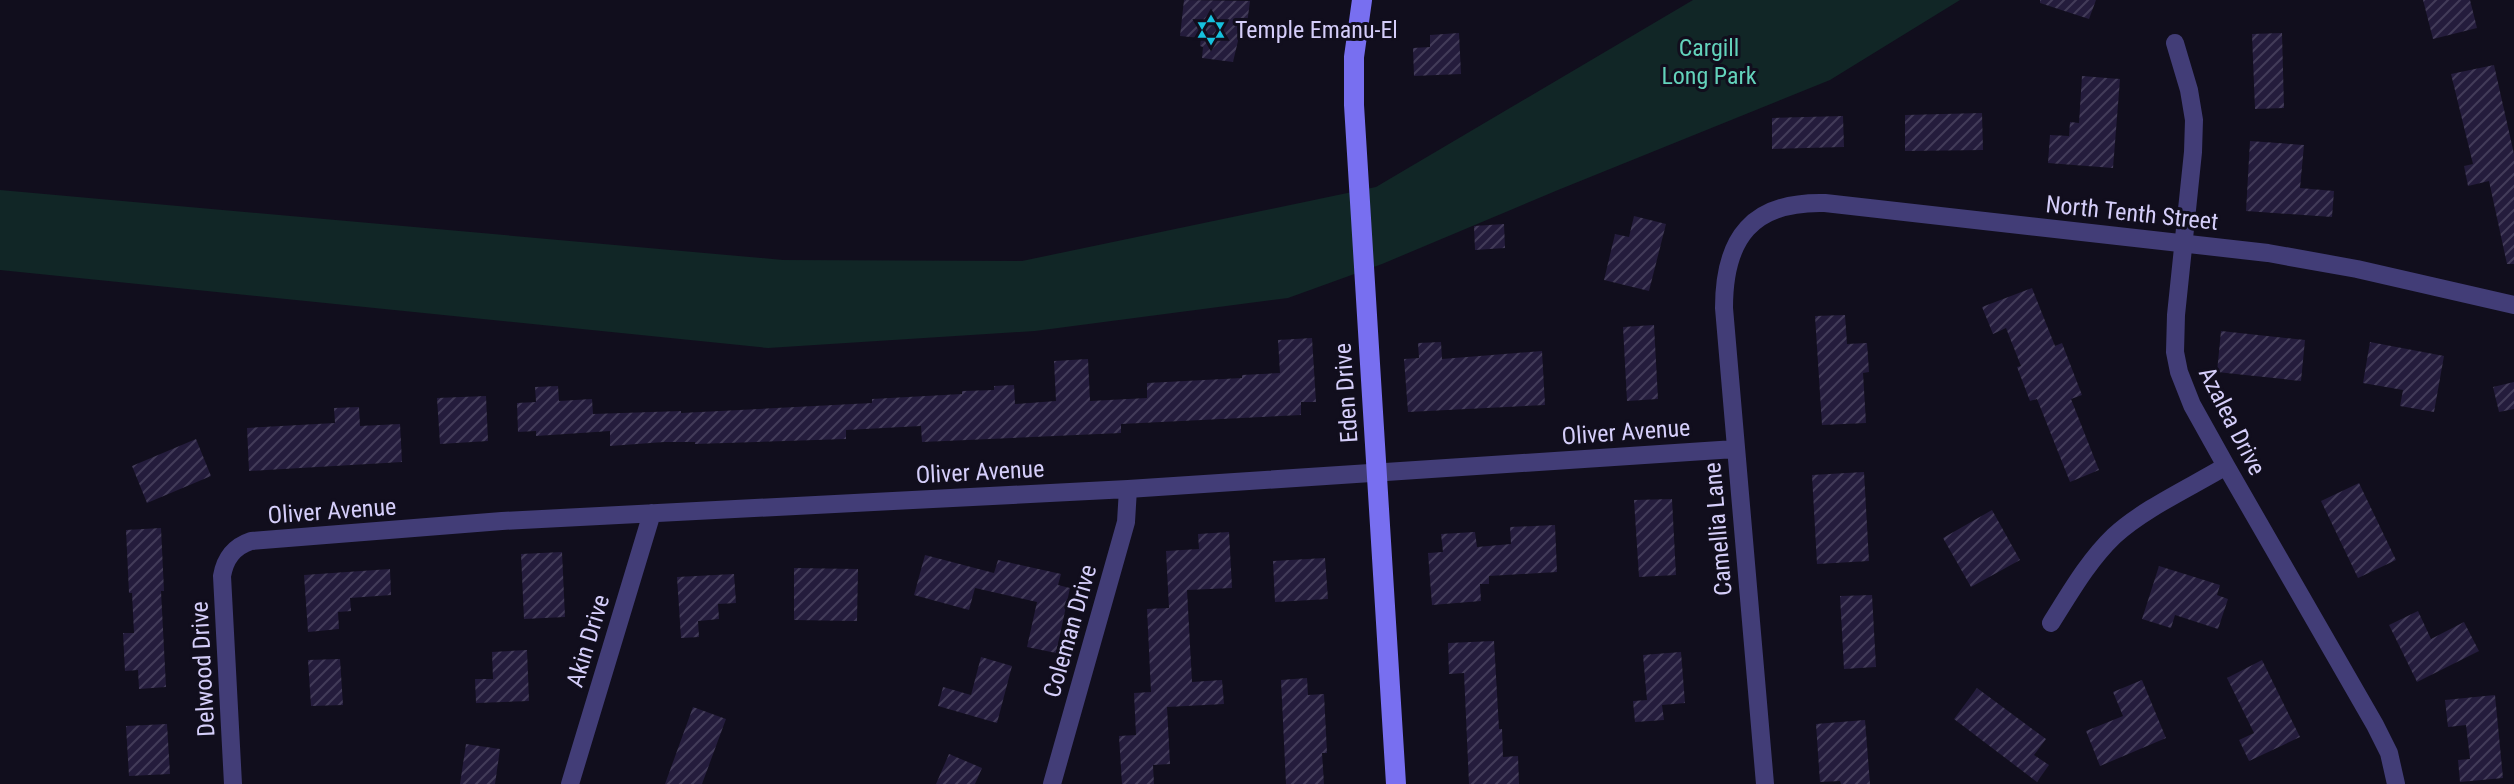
<svg xmlns="http://www.w3.org/2000/svg" width="2514" height="784" font-family="'Roboto Condensed',sans-serif">
  <style>
    .park { fill: #112626 }
    .building { fill: url(#building-hatch) }
    .lines { fill: none; stroke-linecap: round; stroke-linejoin: round }
    .street { stroke: #423d77; stroke-width: 18 }
    .secondary { stroke: #786ff0; stroke-width: 20 }
    .labels { text-anchor: middle; dominant-baseline: central; stroke-width: 6; stroke-linejoin: round; paint-order: stroke }
    .poi-label { font-size: 24px; fill: #d5cefa; stroke: #110e1d; text-anchor: start }
    .park-label { font-size: 24px; fill: #63d2bb; stroke: #110e1d }
    .street-label { font-size: 24px; fill: #d5cefa; stroke: #110e1d }
  </style>
  <defs>
    <pattern id="building-hatch" width="6" height="6" patternUnits="userSpaceOnUse" patternTransform="scale(2)"><rect width="6" height="6" fill="#241c3c"/><path d="M-1 1l2-2M0 6l6-6M5 7l2-2" fill="none" stroke="#433c59"/></pattern>
  </defs>
  <rect width="100%" height="100%" fill="#110e1d"/>
  <path class="park" d="M1693,0h267l-130,80 -272,110 -176,74 -94,34 -253,33 -267,17 -768,-78v-80l783,70 239,1 354,-74z"/>
  <path class="building" d="M1184,0l66,1 -3,23h-5l-9,38 -31,-4 1,-11 -3,-1 1,-8 -21,-2z
    M2040,0h56l-7,19 -49,-16z
    M2423,0h47l7,28 -44,11z
    M1459,33l2,41 -47,2 -1,-28 17,-1v-12z
    M2282,33l2,75 -29,1 -3,-75z
    M2494,65l20,89v110h-7l-18,-83 -21,5 -4,-20 9,-2 -22,-90z
    M2082,76l38,3 -7,89 -65,-5 2,-28 19,1 1,-14 9,1z
    M1982,113l1,37 -78,1v-36z
    M1843,116l1,31 -72,2v-31z
    M2250,141l54,4 -4,43 34,3 -2,26 -86,-6z
    M1634,216l32,8 -17,67 -45,-11 11,-46 14,3z
    M1504,224l1,24 -30,2 -1,-24z
    M2032,288l23,58 7,-3 20,52 -11,4 28,71 -29,12 -33,-83 -7,2 -13,-34 4,-1 -15,-38 -13,6 -11,-27z
    M1845,315l2,29 20,-1 2,29 -6,1 3,50 -44,2 -7,-109z
    M1654,325l4,74 -31,2 -4,-74z
    M2221,331l84,9 -4,41 -84,-9z
    M1312,338l4,64h-15v13l-180,9v9l-199,9 -1,-16 -75,4v9l-151,5v-2h-31l-54,4v-15l-74,5v-5l-18,1 -1,-29 19,-1 -1,-15 23,-1 1,15 33,-2 1,15 88,-3v2l191,-10v-4l90,-5v-3l32,-1v-4l20,-1 1,19 41,-3 -2,-40 34,-2 2,42 57,-3v-15l95,-5v-3l38,-2 -2,-33z
    M1441,342l1,17 100,-8 3,54 -137,7 -4,-53 15,-1 -1,-15z
    M2370,342l74,14 -10,56 -34,-6 3,-16 -40,-7z
    M2514,382v27l-15,3 -6,-25z
    M486,396l2,45 -48,3 -3,-46z
    M359,407l1,19 40,-2 2,38 -153,9 -2,-43 88,-5 -1,-15z
    M196,439l15,37 -64,27 -15,-37z
    M1864,472l5,89 -52,3 -5,-89z
    M2359,483l37,77 -38,18 -37,-77z
    M1672,499l4,76 -37,2 -5,-77z
    M1992,510l28,50 -49,27 -28,-49z
    M1555,525l2,47 -68,4v8h-9l1,17 -49,4 -4,-52 15,-1 -2,-18 34,-2 2,15 34,-3 -1,-17z
    M161,528l3,63h-3l5,96 -27,2 -1,-19 -13,1 -2,-38h11l-2,-40h-3l-3,-63z
    M1229,532l3,56 -45,2 5,92 30,-2 2,24 -57,3 3,57 -17,1 1,19h-32l-3,-48 17,-1 -2,-42 17,-1 -4,-83 22,-1 -3,-57 33,-2 -1,-15z
    M562,552l3,65 -41,2 -3,-65z
    M925,555l69,18 4,-13 63,14 -3,11 12,3 -14,65 -29,-6 10,-45 -62,-14 -6,22 -55,-15z
    M1325,558l3,41 -53,3 -2,-41z
    M2159,566l61,19 -3,10 11,4 -10,30 -43,-14 -4,13 -29,-9z
    M794,568l64,1 -1,52 -63,-1z
    M390,569l1,26 -41,3 1,13 -13,1 1,17 -31,3 -4,-57z
    M734,574l2,29 -18,1 1,15 -21,2 1,16 -18,1 -4,-61z
    M1872,595l4,72 -32,2 -4,-73z
    M2418,611l13,28 33,-17 15,29 -62,31 -28,-57z
    M1494,641l5,88h3l1,28 15,-1 1,28h-50l-5,-111 -15,1 -1,-31z
    M527,650l2,51 -53,2 -1,-24h18l-1,-27z
    M1681,652l4,51 -23,2 2,15 -29,2 -2,-21 14,-1 -4,-45z
    M981,657l31,9 -15,57 -59,-17 5,-19 28,8z
    M340,659l3,46 -32,1 -3,-46z
    M2262,660l38,77 -51,24 -10,-21 15,-7 -27,-55z
    M1307,678l1,17 16,-1 3,59h-5l2,31h-38l-5,-104z
    M2142,680l24,58 -66,28 -14,-35 37,-15 -10,-24z
    M1977,688l69,51 -12,16 15,10 -12,17 -83,-63z
    M2495,695l8,83 -43,4 -2,-22 12,-1 -4,-34 -18,2 -3,-27z
    M693,707l33,12 -24,65h-37z
    M1865,720l5,64h-29l-1,-3 -20,1 -4,-58z
    M167,724l3,50 -41,2 -3,-50z
    M466,744l34,5 -5,35h-35z
    M949,754l33,14 -7,16h-39z"/>
  <g class="lines">
    <path class="street" d="M2175,43l14,47 5,30 -1,32 -17,163 -1,37 4,20 13,33 34,61 149,259 14,28 7,31
      M2051,623c19,-30 37,-62 63,-87 29,-27 77,-49 112,-70
      M233,784l-11,-208c3,-17 11,-29 29,-35l251,-20 626,-32 607,-40
      M570,784l82,-271
      M1052,784l74,-262 2,-33
      M1765,784l-41,-476c0,-70 28,-107 101,-105l443,50 89,16 157,36"/>
    <path class="secondary" d="M1362,0l-8,57v48l42,679"/>
  </g>
  <defs>
    <g id="synagogue-bare" transform="scale(2.4)"><path d="M0-6.5L5.6 3.2H-5.6ZM0 6.5L5.6-3.2H-5.6Z" fill="#16c1de" stroke="#110e1d" stroke-width="2.5" paint-order="stroke"/></g>
  </defs>
  <g fill-rule="evenodd">
    <use href="#synagogue-bare" x="1211" y="30"/>
  </g>
  <g class="labels">
    <g class="poi-label">
      <text x="1235" y="30">Temple Emanu-El</text>
    </g>
    <g class="park-label">
      <text x="1709" y="48">Cargill<tspan x="1709" dy="28">Long Park</tspan></text>
    </g>
    <g class="street-label">
      <text transform="translate(2132 213) rotate(6)">North Tenth Street</text>
      <text transform="translate(1346 393) rotate(-94)">Eden Drive</text>
      <text transform="translate(2232 421) rotate(63)">Azalea Drive</text>
      <text transform="translate(1626 432) rotate(-4)">Oliver Avenue</text>
      <text transform="translate(980 472) rotate(-3)">Oliver Avenue</text>
      <text transform="translate(332 511) rotate(-4)">Oliver Avenue</text>
      <text transform="translate(1718 529) rotate(-95)">Camellia Lane</text>
      <text transform="translate(1070 631) rotate(-74)">Coleman Drive</text>
      <text transform="translate(588 641) rotate(-73)">Akin Drive</text>
      <text transform="translate(203 669) rotate(-93)">Delwood Drive</text>
    </g>
  </g>
</svg>
